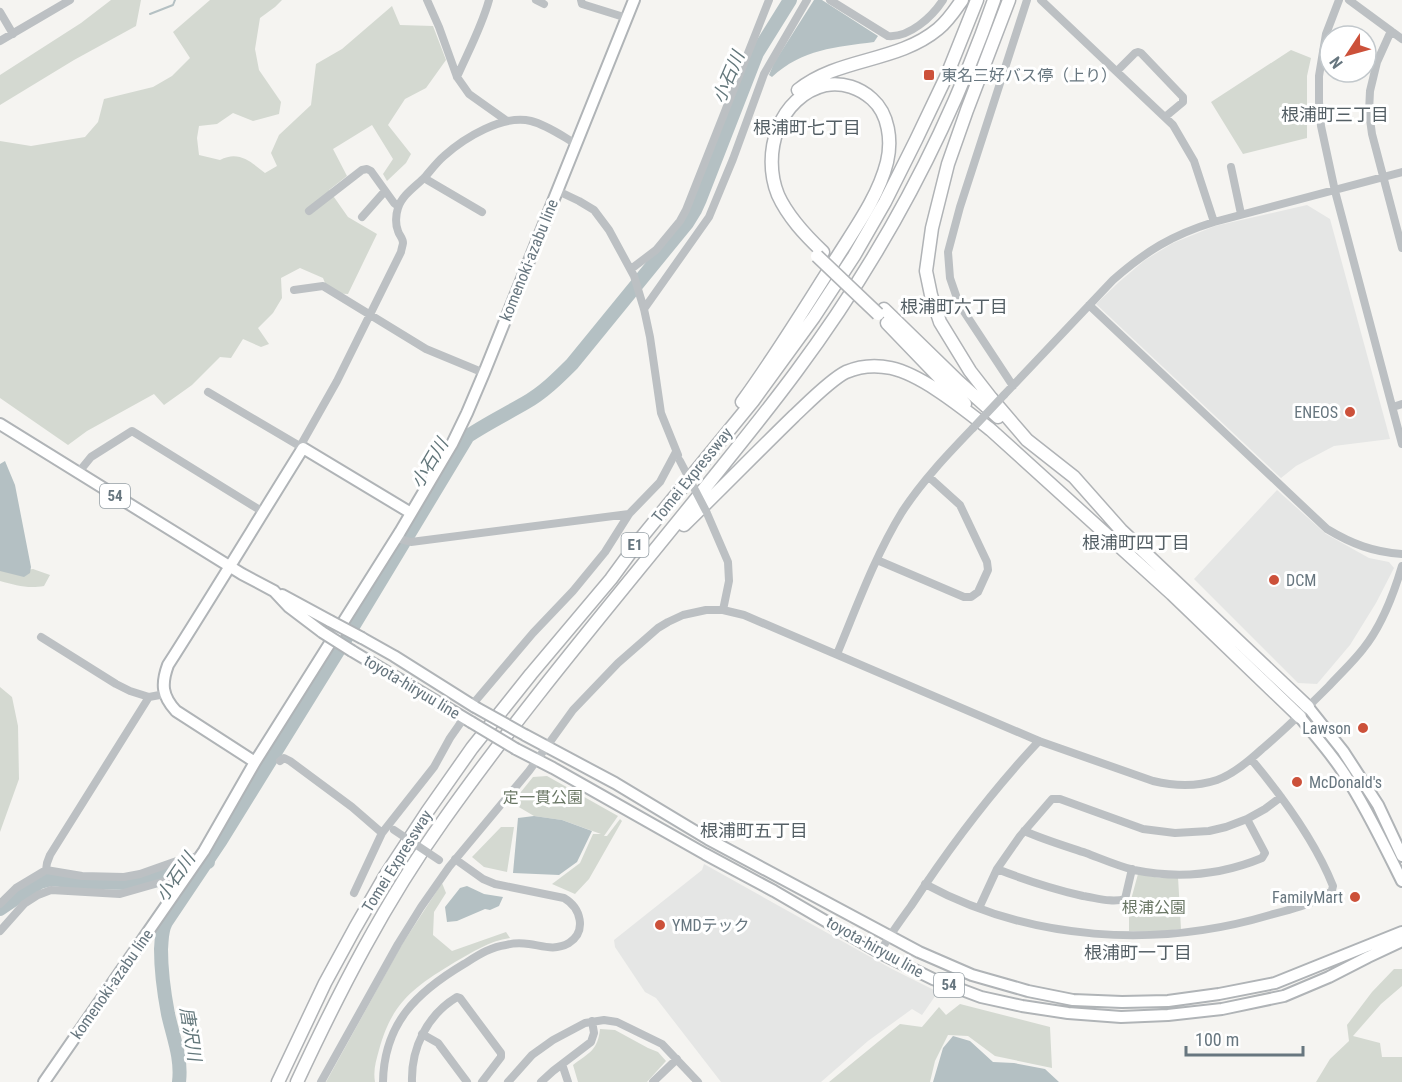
<svg xmlns="http://www.w3.org/2000/svg" width="1402" height="1082" font-family="'Roboto Condensed','Noto Sans JP',sans-serif">
  <style>
    .built { fill: #e5e6e5 }
    .green { fill: #d4d9d1 }
    .water { fill: #b4c0c3 }
    .lines { fill: none; stroke-linecap: round; stroke-linejoin: round }
    .stream { stroke: #b4c0c3; stroke-width: 2 }
    .river { stroke: #b4c0c3; stroke-width: 14 }
    .major-casing { stroke: #b0b4b7; stroke-width: 14 }
    .highway-casing { stroke: #b0b3b6; stroke-width: 15 }
    .minor { stroke: #bcc0c3; stroke-width: 8 }
    .major { stroke: #fff; stroke-width: 10 }
    .highway { stroke: #fff; stroke-width: 12 }
    .major-bridge-casing { stroke: #b0b4b7; stroke-width: 14; stroke-linecap: butt }
    .highway-bridge-casing { stroke: #b0b3b6; stroke-width: 15; stroke-linecap: butt }
    .minor-bridge { stroke: #bcc0c3; stroke-width: 8 }
    .major-bridge { stroke: #fff; stroke-width: 10 }
    .highway-bridge { stroke: #fff; stroke-width: 12 }
    .poi-dot { fill: #cc513a; stroke: #fff; stroke-width: 2 }
    .labels { text-anchor: middle; dominant-baseline: central; stroke-width: 6; stroke-linejoin: round; paint-order: stroke }
    .shield { fill: #fff; stroke: #959fa5; stroke-width: 1.5 }
    .shield-label { font-size: 15px; font-weight: bold; fill: #67767f }
    .poi-label { font-size: 16px; fill: #67767f; stroke: #fff; text-anchor: start }
    .street-label { font-size: 16px; fill: #67767f; stroke: #fff }
    .park-label { font-size: 16px; fill: #6a7765; stroke: #fff }
    .water-label { font-size: 18px; font-style: italic; fill: #63777b; stroke: #fff }
    .neighbourhood-label { font-size: 18px; fill: #545f65; stroke: #fff }
  </style>
  <rect width="100%" height="100%" fill="#f5f4f1"/>
  <path class="built" d="M1307,205l23,14 60,220 -56,7 -38,20 -15,12 -185,-174 23,-22 26,-22 28,-17 42,-17z
    M1277,490l49,44 43,24 20,4 5,6 -18,35 -26,42 -33,39 -19,-1 -104,-104z
    M704,864l188,105 46,23 -16,23 -10,-6 -44,32 -47,41h-100l-65,-84 -11,-6 -30,-45 -1,-7 88,-70z"/>
  <path class="green" d="M111,0h30l-5,26 -62,34 -74,45v-30l81,-52z
    M210,0h72l-7,7 -15,11 -5,31 4,21 22,32 -2,12 -26,7 -20,-8 -16,11 -18,2 -2,12 2,17 21,5c19,-10 31,2 45,13l12,-7 -6,-13 8,-18 32,-30 5,-41 26,-15 50,-43 8,19 33,1 13,34 -20,28 -21,11 -17,26 23,29 -5,9 -19,18 -4,-7 10,-15 -21,-34 -39,24 14,27 -18,14 19,27 29,17 -29,60 -19,-1 -6,-15 -23,-10 -19,10 1,20 -9,15 -15,15 11,16 -8,3 -18,-8 -12,19 -11,-1 -28,28 -28,20 -10,-11 -67,37 -19,14 -68,-47v-257l31,5 54,-9 13,-15 6,-23 49,-12 19,-11 18,-18 -17,-26z
    M1291,50l20,8 -4,18v62l-64,16 -32,-52z
    M0,563l21,8 12,-2 17,6 -6,11c-17,3 -28,-1 -44,-5z
    M0,687l12,10 6,29 1,53 -19,53z
    M547,776l71,40 -14,20h3l13,-17 2,2 -33,58 -14,15 -23,-10 28,-21 13,-29h8l-39,-14 -28,-4 -22,-13 21,-26z
    M501,827h13l-7,45 -23,-5 -12,-10z
    M1138,874l22,4 18,-1 3,52 -18,2h-34v-24z
    M442,883l4,10 -12,19 -1,23 19,16 54,-19 4,6c-21,3 -37,14 -55,24 -41,25 -63,40 -76,88 -3,11 -6,20 -4,32h-49l75,-136z
    M1394,969h8v17l-21,18 -28,32 27,7 2,14h20v25h-86l14,-23 19,-18 -2,-16 25,-33z
    M960,1004l90,23 2,41 -57,-12 -27,-20 -20,-1 -13,26 -5,21h-101l71,-58 22,3 17,-20 7,8z
    M600,1029l15,1 33,18 10,4 8,9 -19,21h-69l-5,-17c16,-12 25,-15 27,-36z"/>
  <path class="water" d="M814,0h8l56,36 -4,6c-38,5 -72,7 -102,35l-3,-2 5,-12z
    M5,461l10,24 16,82 -1,6 -6,4 -24,-6v-107z
    M534,816l28,4 30,11 -15,31 -18,13 -46,-2 5,-55z
    M467,886l17,8 19,3 -4,9 -9,4 -5,-1 -28,12 -10,1 -2,-15 15,-19z
    M953,1036l17,5 23,21 21,1 31,6 14,13h-126l10,-34z"/>
  <g class="lines">
    <path class="stream" d="M150,14l23,-9 2,-5"/>
    <path class="river" d="M0,909l40,-27 11,-3 29,3 47,1 11,-2 48,-18 22,-1
      M179,1082c3,-24 -6,-45 -11,-68 -4,-21 -7,-44 -7,-65 1,-10 0,-18 5,-27l55,-82 125,-202 122,-202c18,-12 38,-22 57,-33 18,-10 33,-25 47,-39l115,-141 8,-13 5,-11 57,-146 33,-53"/>
    <g class="major-casing">
      <path id="major" d="M0,424l242,150 32,17 15,16 33,25
        M282,595l48,26
        M362,638l32,18 81,51
        M352,651l119,71
        M1308,707l35,44 35,54 24,51
        M1300,717c15,19 32,37 45,58 22,34 39,70 57,106
        M525,735l90,48 93,56 211,113 53,23 56,16 45,9 49,2 46,-1 51,-7 56,-11 127,-51
        M516,749l37,19 152,86 69,37 108,63 51,25 48,18 41,9 46,7 53,4 47,-2 54,-6 62,-13 45,-19 39,-20 34,-16
        M255,762l-79,-51c-14,-15 -15,-27 -8,-46 46,-72 90,-145 135,-217l108,65
        M44,1082l160,-231 51,-89 145,-230 52,-88 15,-31 17,-40 150,-373"/>
    </g>
    <g class="highway-casing">
      <path id="highway" d="M1009,0l-42,110 -19,54 -16,64 -6,43 5,24 9,27 30,49 21,27 36,42 47,37 47,53 187,177
        M798,90c41,-33 99,-27 140,-61 10,-8 17,-19 24,-29
        M884,309l75,73 39,35
        M887,323l78,81
        M742,402c33,-45 62,-93 92,-140 19,-31 44,-64 53,-100 5,-21 2,-48 -15,-63 -12,-11 -29,-17 -46,-14 -47,11 -65,68 -48,110 10,22 27,40 45,57
        M684,525c37,-36 73,-73 110,-109 14,-13 36,-36 52,-44 14,-6 31,-7 45,-4 32,7 74,42 100,62l181,164 128,123
        M278,1082l47,-99 30,-55 30,-52 42,-64 45,-64 59,-74 80,-95 30,-41 112,-137 61,-84 40,-61 31,-54 31,-62 31,-65 30,-75
        M297,1082c42,-90 88,-180 146,-261 80,-113 170,-219 257,-327 32,-40 65,-80 96,-122 84,-113 152,-239 198,-372"/>
    </g>
    <path class="minor" d="M427,0l12,27 18,50 12,17 38,27
      M536,0l8,4
      M581,0l1,4 45,14
      M830,0l58,36c21,2 44,-19 55,-36
      M1041,0l132,125 21,36 20,61
      M1339,0l-13,34 -7,42v26l2,24 14,65 67,253
      M1349,0l53,39
      M0,12l13,22
      M1391,31l-14,31 -7,29 -1,21 3,22 30,114
      M0,41l70,-41
      M1117,71l18,-18 3,-1 3,1 42,44v5l-18,15
      M457,77c11,-25 25,-51 32,-77
      M1231,167l10,47
      M424,178l58,34
      M558,191l21,10 15,9 15,20 25,46 10,33 6,28 11,76 17,42
      M309,211l53,-41 5,-1 4,2 23,32 4,3
      M362,217l23,-26
      M631,269l25,-19 24,-29 6,-11 83,-210
      M294,290l29,-4 103,63 58,24
      M1089,305l238,224c25,15 46,23 75,25
      M644,309l65,-92 24,-58 31,-85 43,-74
      M1013,386l-54,-82 -9,-26 -2,-26 12,-45 67,-207
      M208,392l95,56 -1,-5 35,-62 64,-129c0,-1 2,-8 2,-9 0,-5 -4,-8 -5,-12 -3,-7 -2,-17 0,-23 4,-13 18,-22 27,-31 6,-7 12,-15 19,-21 20,-18 59,-42 87,-35 16,4 31,15 45,23
      M1004,395l109,-115c33,-29 59,-45 101,-58l188,-50
      M1393,407l9,-3
      M78,473l13,-16 41,-26 131,81
      M706,511l22,51 1,19 -6,29
      M396,538l15,4 218,-28
      M877,560l87,37h7l7,-5 10,-22 -1,-8 -27,-57 -31,-28
      M41,637l75,47 14,7 19,6
      M837,654c20,-48 38,-98 65,-142 20,-31 46,-58 71,-84
      M472,705l61,-72 40,-42 32,-39 24,-38 31,-32 16,-30
      M280,761l4,-3 6,3 62,46 30,26
      M1024,831c21,9 41,15 62,22 16,6 32,13 48,17 44,9 87,5 128,-12l3,-5 -18,-34
      M997,869c28,11 56,20 86,27 14,2 29,7 42,3l7,-30
      M46,870l1,-7 3,-8 99,-158 16,-3
      M925,884c105,57 231,65 345,31 19,-5 39,-10 56,-19l6,-6 1,-4c-18,-45 -51,-90 -82,-127
      M354,893l28,-60 52,-66 16,-29 14,-20
      M0,904l16,-16 30,-18 36,6 42,1 16,-3 48,-17h6l5,2
      M979,908l18,-39 23,-33 32,-37h8l83,30 32,4 34,-2 17,-4 21,-8 18,-10 16,-12
      M0,931l24,-27 14,-9 13,-5 69,4 63,-18 3,1
      M880,952c9,-16 20,-31 31,-46 38,-58 80,-114 128,-165
      M422,1034l16,9 29,39
      M562,1064l6,18
      M321,1082l77,-138 23,-37 28,-40 80,-96 44,-61 45,-47 40,-35 10,-6 15,-7 23,-5h17l21,5 295,126 114,40c21,5 43,6 64,-1 17,-6 32,-19 45,-31 24,-20 45,-41 67,-63 11,-12 24,-24 34,-37 18,-22 31,-56 39,-83
      M383,1082c1,-59 34,-90 81,-118 13,-8 26,-17 42,-19 7,-2 15,-2 23,-1 14,2 26,7 40,-1 18,-12 12,-35 -5,-45l-69,-14 -12,-5 -28,-20
      M412,1082c-1,-34 15,-67 45,-85l3,1 41,55v4l-19,25
      M508,1082l24,-27 21,-15 32,-17 19,-3 13,2 45,22 36,38
      M541,1082l12,-11 38,-29 3,-9 -2,-12
      M653,1082l24,-23"/>
    <use href="#major" class="major"/>
    <use href="#highway" class="highway"/>
    <g class="major-bridge-casing">
      <path id="major-bridge" d="M330,621l32,17
        M322,632l30,19
        M475,707l50,28
        M471,722l45,27"/>
    </g>
    <g class="highway-bridge-casing">
      <path id="highway-bridge" d="M817,256l61,58"/>
    </g>
    <path class="minor-bridge" d="M973,428l31,-33
      M680,461l26,50
      M394,830l45,30"/>
    <use href="#major-bridge" class="major-bridge"/>
    <use href="#highway-bridge" class="highway-bridge"/>
  </g>
  <g class="poi-dot">
    <rect x="923" y="69" width="12" height="12" rx="3"/>
    <circle cx="1350" cy="412" r="6"/>
    <circle cx="1274" cy="580" r="6"/>
    <circle cx="1363" cy="728" r="6"/>
    <circle cx="1297" cy="782" r="6"/>
    <circle cx="1355" cy="897" r="6"/>
    <circle cx="660" cy="925" r="6"/>
  </g>
  <g class="labels">
    <g class="shield">
      <rect x="100" y="484" width="30" height="24" rx="4.5"/>
      <rect x="621.5" y="533" width="27" height="24" rx="4.5"/>
      <rect x="934" y="973" width="30" height="24" rx="4.5"/>
    </g>
    <g class="shield-label">
      <text x="115" y="496">54</text>
      <text x="635" y="545">E1</text>
      <text x="949" y="985">54</text>
    </g>
    <g class="poi-label">
      <text x="941" y="75">東名三好バス停（上り）</text>
      <text x="1338" y="412" text-anchor="end">ENEOS</text>
      <text x="1286" y="580">DCM</text>
      <text x="1351" y="728" text-anchor="end">Lawson</text>
      <text x="1309" y="782">McDonald's</text>
      <text x="1343" y="897" text-anchor="end">FamilyMart</text>
      <text x="672" y="925">YMDテック</text>
    </g>
    <g class="street-label">
      <text transform="translate(529 260) rotate(-68)">komenoki-azabu line</text>
      <text transform="translate(692 475) rotate(-51)">Tomei Expressway</text>
      <text transform="translate(412 687) rotate(31)">toyota-hiryuu line</text>
      <text transform="translate(397 861) rotate(-58)">Tomei Expressway</text>
      <text transform="translate(875 947) rotate(29)">toyota-hiryuu line</text>
      <text transform="translate(112 984) rotate(-55)">komenoki-azabu line</text>
    </g>
    <g class="park-label">
      <text x="543" y="797">定一貫公園</text>
      <text x="1154" y="907">根浦公園</text>
    </g>
    <g class="water-label">
      <text transform="translate(728 77) rotate(-67)">小石川</text>
      <text transform="translate(429 463) rotate(-59)">小石川</text>
      <text transform="translate(175 877) rotate(-56)">小石川</text>
      <text transform="translate(191 1034) rotate(81)">唐沢川</text>
    </g>
    <g class="neighbourhood-label">
      <text x="1335" y="114">根浦町三丁目</text>
      <text x="807" y="127">根浦町七丁目</text>
      <text x="954" y="306">根浦町六丁目</text>
      <text x="1136" y="542">根浦町四丁目</text>
      <text x="754" y="830">根浦町五丁目</text>
      <text x="1138" y="952">根浦町一丁目</text>
    </g>
  </g>
  <g transform="translate(1348 54) rotate(234)"><circle r="28" fill="#ffffff" stroke="#c2c8cc" stroke-width="1.5"/>
  <path d="M0-4.5L10 22L0 15L-10 22Z" fill="#cc513a"/>
  <text y="-9" font-size="16" font-weight="bold" text-anchor="middle" fill="#67767f">N</text>
  </g>
  <path d="M1186 1046v9h117v-9" fill="none" stroke="#67767f" stroke-width="3"/>
  <text x="1195" y="1046" font-size="18" fill="#67767f" stroke="#ffffff" stroke-width="4.5" paint-order="stroke">100 m</text>
</svg>
